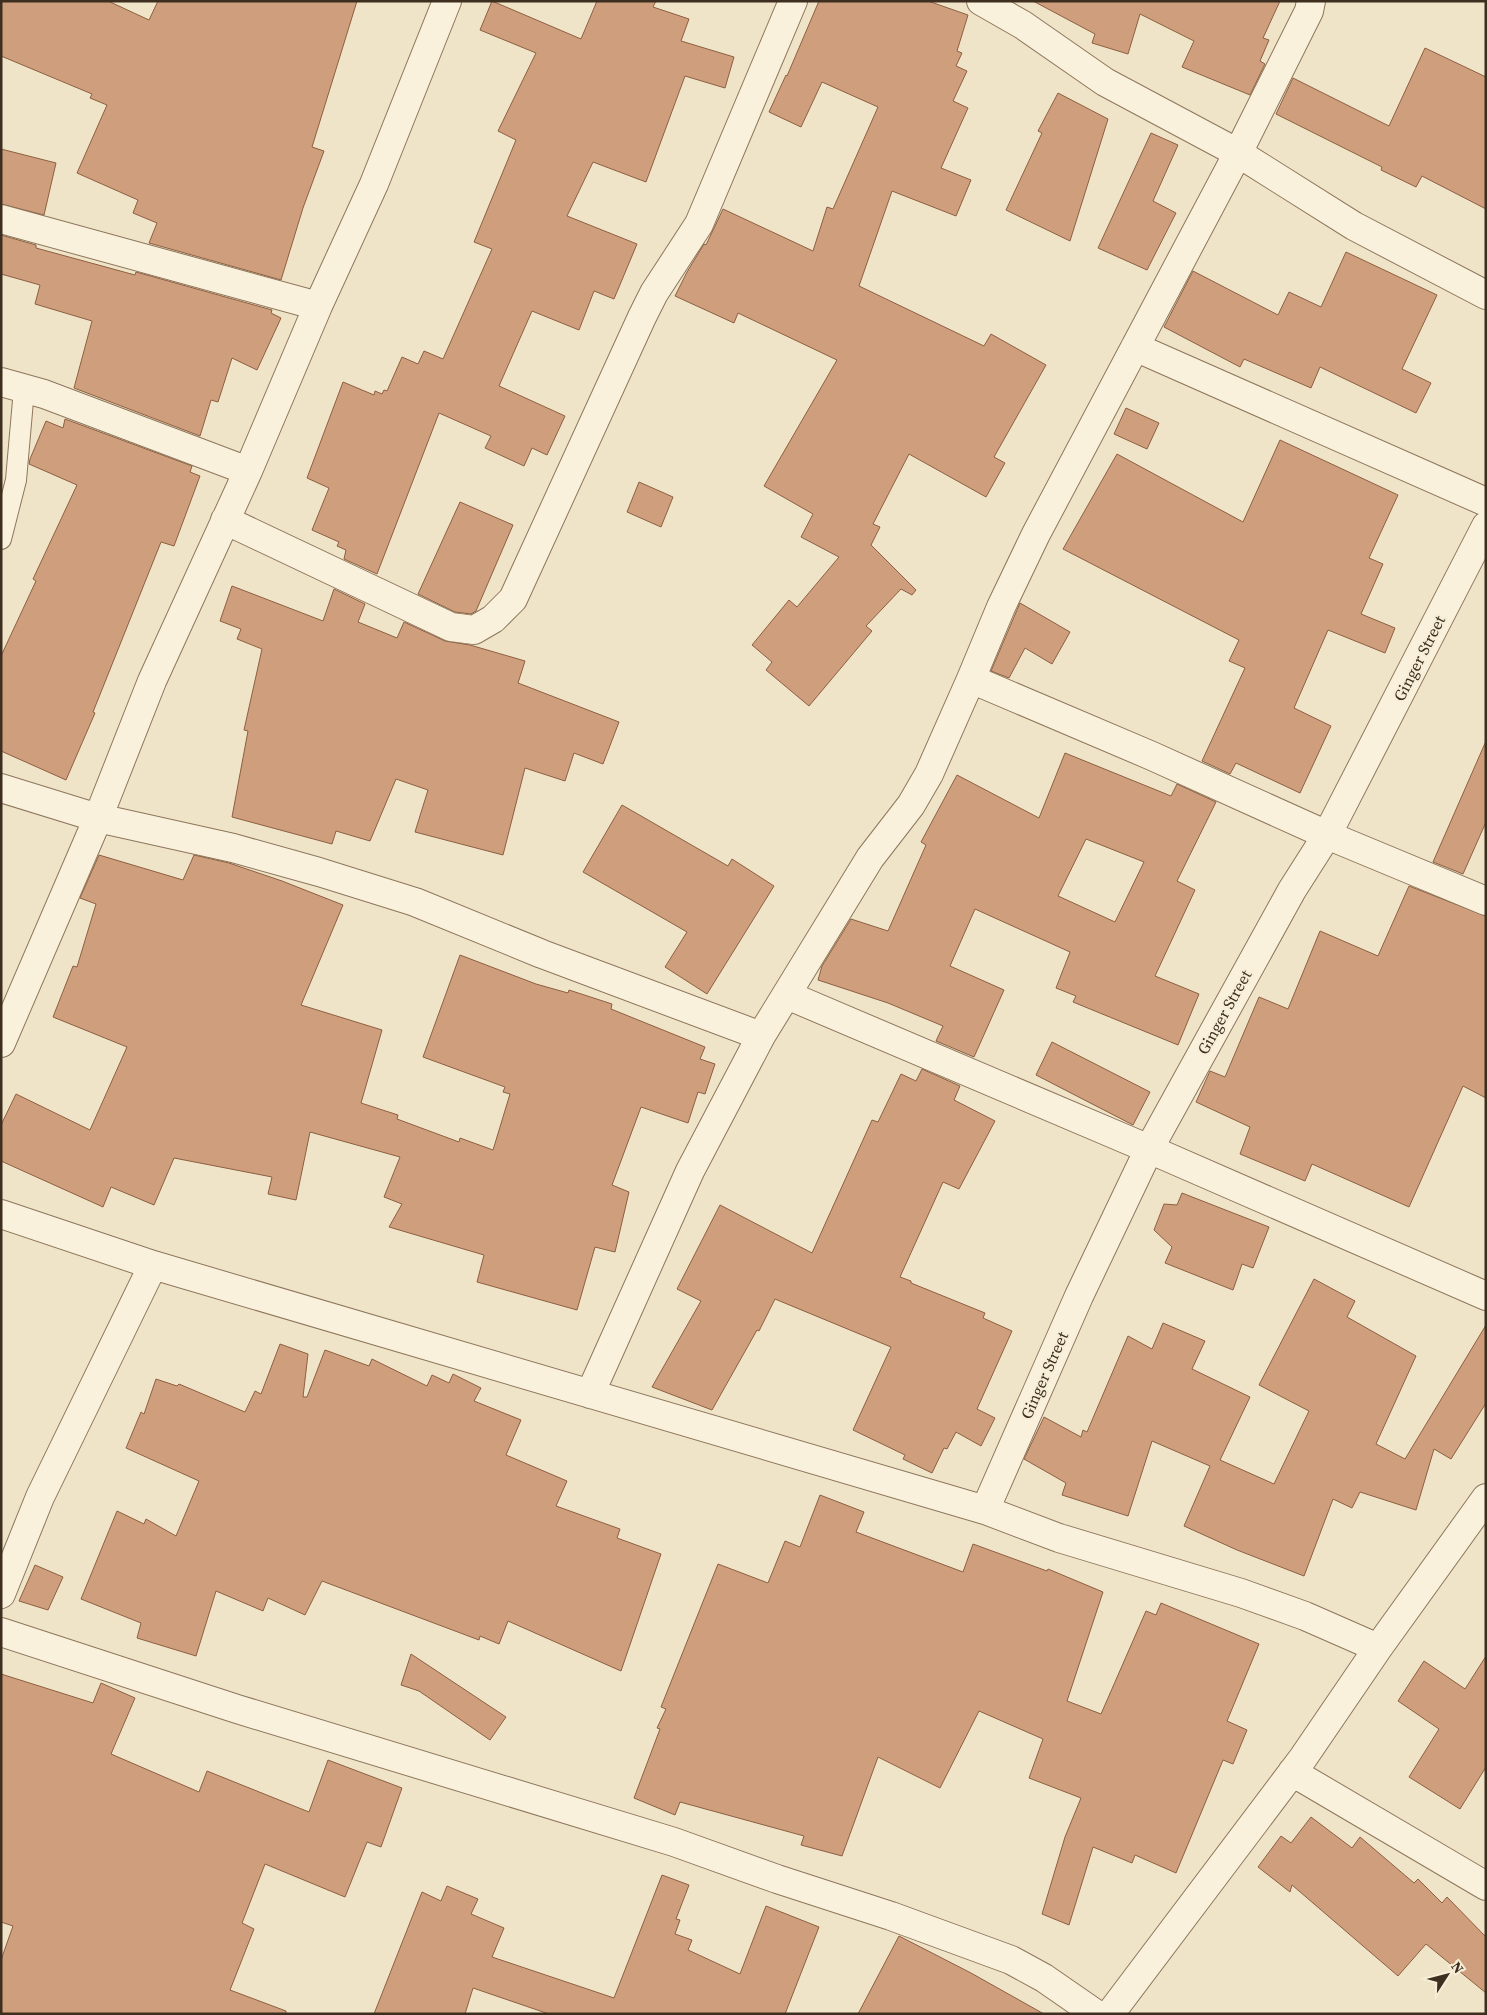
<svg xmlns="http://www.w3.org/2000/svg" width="1487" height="2015" font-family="'Source Serif 4',serif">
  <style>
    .building { fill: #cf9f7d; stroke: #8d5f41; fill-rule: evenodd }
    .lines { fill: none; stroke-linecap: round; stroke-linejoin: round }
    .service-casing { stroke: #8d765c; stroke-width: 22 }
    .minor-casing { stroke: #8d765c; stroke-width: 30 }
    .service { stroke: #faf1dc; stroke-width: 20 }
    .minor { stroke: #faf1dc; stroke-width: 28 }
    .labels { text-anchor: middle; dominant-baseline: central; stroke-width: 4.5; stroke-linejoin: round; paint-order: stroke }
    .street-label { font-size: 16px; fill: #3d2e20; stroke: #f7eed8 }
  </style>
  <rect width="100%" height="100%" fill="#f0e4c8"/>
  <path class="building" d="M1,1h107l41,19 9,-19h199l-45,146 12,4 -21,57 -22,72 -132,-37 8,-20 -24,-10 5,-13 -61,-27 30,-68 -17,-7 2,-4 -91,-38z
    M492,1l89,38 16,-38h59l-3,6 36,12 -8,22 53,16 -9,31 -40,-12 -39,106 -53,-20 -26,54 70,28 -23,55 -20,-8 -15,39 -47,-19 -33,75 66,30 -18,39 -15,-7 -8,18 -39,-18 6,-12 -52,-23 -62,161 -33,-15 2,-9 -9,-4 2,-4 -27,-12 17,-42 -22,-10 36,-96 31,13 1,-4 7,3 2,-4 3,1 15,-34 16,7 6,-13 19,8 49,-110 -18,-7 42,-102 -18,-9 38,-78 -56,-23z
    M819,1h109l40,14 -11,36 5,2 -6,13 11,5 -14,30 15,7 -27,60 30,12 -15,36 -64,-25 -33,95 125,60 7,-12 55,31 -52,92 11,6 -19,34 -77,-43 -36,70 7,3 -9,18 45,45 -4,5 -11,-6 -35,37 6,5 -63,75 -43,-36 6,-8 -20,-17 37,-45 8,7 42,-50 -38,-20 12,-23 -49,-28 73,-126 -99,-47 -4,10 -59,-27 12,-24 17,-28 2,1 17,-36 90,42 14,-44 6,2 45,-102 -56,-25 -21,45 -32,-15 17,-37 1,1z
    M1033,1h247l-17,37 6,2 -9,21 5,3 -15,31 -68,-28 12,-26 -54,-27 -12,40 -36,-11 3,-9z
    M1425,48l61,29v132l-64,-33 -6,11 -35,-17 1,-3 -106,-53 17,-36 96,48z
    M1058,93l50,26 -38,122 -64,-31 36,-77 -4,-2z
    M1151,133l27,12 -25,56 23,12 -29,57 -49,-22z
    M1,149l55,14 -12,52 -43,-11z
    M1,235l35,10v3l99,27 1,-3 136,38 -1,3 10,5 -24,52 -25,-12 -14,44 -7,-2 -11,36 -126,-48 18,-67 -57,-17 5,-19 -39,-11z
    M1346,252l91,43 -35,74 29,14 -15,30 -96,-46 -9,21 -67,-29 -4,8 -76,-40 29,-56 85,44 11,-23 32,15z
    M1126,408l33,15 -12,26 -33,-15z
    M65,419l127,47 -2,6 10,4 -26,70 -13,-4 -68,170 2,1 -29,67 -65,-29v-95l35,-75 -3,-2 44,-94 -48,-21 1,-5 16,-38 17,7z
    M1280,440l118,55 -29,63 14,6 -22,50 34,14 -10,25 -57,-23 -34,78 37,18 -31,67 -64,-30 -6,11 -28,-13 43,-93 -16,-7 10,-21 -176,-91 54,-95 126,68z
    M639,482l34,15 -12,30 -34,-15z
    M460,502l53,23 -37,86 -5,3 -16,-2 -37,-18z
    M232,586l91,35 11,-32 31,15 -7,18 39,16 7,-16 41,19 25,4 55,16 -7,22 101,39 -16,42 -29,-11 -9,28 -40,-13 -22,87 -88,-23 13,-42 -32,-11 -26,62 -34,-10 -4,13 -100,-27 16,-86 -4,-1 18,-81 -25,-10 4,-10 -21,-8z
    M1020,603l50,29 -18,32 -27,-16 -16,30 -18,-7z
    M1486,741v81l-23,52 -30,-12z
    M1065,753l106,43 6,-12 39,18 -39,79 18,9 -40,86 44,18 -21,51 -105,-43 3,-6 -20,-8 14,-36 -95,-43 -25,57 54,24 -30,67 -38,-16 7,-15 -55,-23 -70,-23 4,-14 29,-47 37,12 38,-86 -5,-3 36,-67 82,43zM1086,839l58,23 -29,60 -57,-26z
    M622,805l106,61 4,-7 42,27 -67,108 -42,-27 22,-35 -104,-60z
    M99,855l84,25 11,-25 35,8 53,18 61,24 -42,100 81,25 -21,73 37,12 -1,4 62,23 1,-4 33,12 17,-56 -7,-2 2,-5 -82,-30 37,-102 76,29 32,9 1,-3 43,14 -1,5 94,38 -5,12 15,5 -10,30 -7,-2 -10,31 -47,-16 -29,78 17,7 -14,60 -20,-5 -18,63 -100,-28 7,-27 -95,-28 13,-23 -18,-7 16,-40 -90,-25 -14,68 -28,-6 4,-17 -98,-19 -20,47 -43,-18 -8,20 -102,-46v-36l15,-31 74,36 37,-83 -74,-30 20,-51 4,1 19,-63 -16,-6z
    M1409,886l77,30v182l-23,-12 -54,121 -97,-43 -7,17 -65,-27 10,-27 -54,-25 14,-31 15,6 34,-80 29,12 32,-78 58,25z
    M1052,1042l98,50 -17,33 -97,-50z
    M922,1069l38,17 -6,14 41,21 -36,68 -16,-7 -43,95 11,4v2l74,30 -2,5 29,13 -35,78 18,9 -14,28 -25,-14 -9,17 -3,-1 -12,25 -29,-14 2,-4 -52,-25 38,-83 -116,-48 -16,32 -2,-1 -45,80 -60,-23 49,-86 -24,-12 43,-84 92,48 60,-133 6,2 23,-48 15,7z
    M1182,1193l87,34 -16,41 -11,-4 -9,26 -68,-27 7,-16 -18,-17 10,-26 13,1z
    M1314,1279l41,22 -8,16 69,39 -40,88 29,15 81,-134v78l-35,56 -17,-10 -18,61 -56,-18 -8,16 -19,-9 -29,77 -67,-26 -53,-24 26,-60 -58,-25 -24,75 -66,-21 4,-12 -42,-24 20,-42 37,20 2,-7 4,2 41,-96 24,13 11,-26 42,18 -13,28 58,28 -30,63 54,24 35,-73 -50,-26z
    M280,1344l28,10 -5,43h4l18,-47 44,16 3,-7 55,27 5,-11 17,8 4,-9 28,14 -7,13 47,19 -15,35 61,26 -11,25 64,23 -3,9 44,16 -40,117 -113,-50 -9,23 -19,-8 -1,4 -157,-59 -17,34 -37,-17 -5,13 -47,-20 -20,65 -59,-18 4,-15 -60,-24 36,-88 27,13 2,-5 30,17 23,-55 -73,-33 15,-36 3,2 12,-35 21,7 2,-2 66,28 10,-21 6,3z
    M820,1495l44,17 -8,20 107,40 10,-28 74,27 1,-2 55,23 -36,109 34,13 45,-103 10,4 5,-12 98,41 -32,77 20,9 -14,34 -10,-4 -47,113 -41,-18 -3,8 -39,-16 -24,78 -27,-11 23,-77 16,-39 -52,-20 14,-39 -64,-28 -39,77 -62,-31 -36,99 -41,-11 3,-9 -124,-34 -5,13 -41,-17 26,-69 -3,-1 9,-19 -5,-2 57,-143 50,19 17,-42 15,6z
    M35,1565l28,12 -15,33 -29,-9z
    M411,1654l95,63 -16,23 -71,-49 -18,-6z
    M1486,1656v111l-26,42 -51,-32 30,-48 -41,-28 26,-40 41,28z
    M1,1674l92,29 8,-20 34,15 -24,56 88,38 8,-21 102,41 19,-52 74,28 -21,59 -14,-5 -22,55 -80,-33 -23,59 12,6 -24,61 56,21v3h-285v-54l12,-34 -12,-4z
    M1311,1817l41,31 8,-11 54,46 4,-4 24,24 5,-6 39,40v56l-60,-49 -28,32 -106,-91 -2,7 -32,-25 23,-31 10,7z
    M662,1875l27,10 -13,34 4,1 -5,14 17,6 -4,10 52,24 26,-68 53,21 -34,87h-236l-76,-26 -8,26h-91l48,-122 19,9 6,-15 31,13 -7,15 33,14 -12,29 122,41z
    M899,1936l72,37 73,41h-186z"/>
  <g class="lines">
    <g class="service-casing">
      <path id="service" d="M1,539l15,-59 8,-91"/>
    </g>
    <g class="minor-casing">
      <path id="minor" d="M981,1l42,24 82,57 133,71 116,73 132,69
        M1,219l317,87
        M1135,347l351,155
        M1,382l43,12 204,77
        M225,520l226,107 23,3 19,-11 20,-20 129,-282 12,-24 45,-69 94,-223
        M971,679l181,77 175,79 159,66
        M1,788l97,30 135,30 86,24 96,30 127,52 219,82
        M787,995l362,154 337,147
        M1,1043l97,-225 54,-137 96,-210 70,-165 56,-122 73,-183
        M1,1214l152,51 832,245 74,28 182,55 64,23 73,32
        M590,1394l100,-223 71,-135 109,-178 41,-53 18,-31 42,-95 30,-72 35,-73 202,-381 71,-142 2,-10
        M985,1510l94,-214 70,-147 143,-259 35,-55 159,-309
        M1,1594l39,-97 113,-232
        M1,1632l236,77 437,133 103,37 114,37 120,44 33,18 52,36
        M1292,1772l194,114
        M1110,2014l193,-256 75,-110 108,-150"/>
    </g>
    <use href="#service" class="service"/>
    <use href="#minor" class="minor"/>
  </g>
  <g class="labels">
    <g class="street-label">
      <text transform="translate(1419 658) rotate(-63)">Ginger Street</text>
      <text transform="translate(1224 1012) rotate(-61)">Ginger Street</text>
      <text transform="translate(1044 1375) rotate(-66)">Ginger Street</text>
    </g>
  </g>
  <rect width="1487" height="2015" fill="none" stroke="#3d2e20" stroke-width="5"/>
  <g transform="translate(1447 1975) rotate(54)" stroke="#f7eed8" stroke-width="4" paint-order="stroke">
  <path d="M0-4L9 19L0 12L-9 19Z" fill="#3d2e20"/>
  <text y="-8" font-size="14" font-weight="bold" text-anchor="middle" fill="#3d2e20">N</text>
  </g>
</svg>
